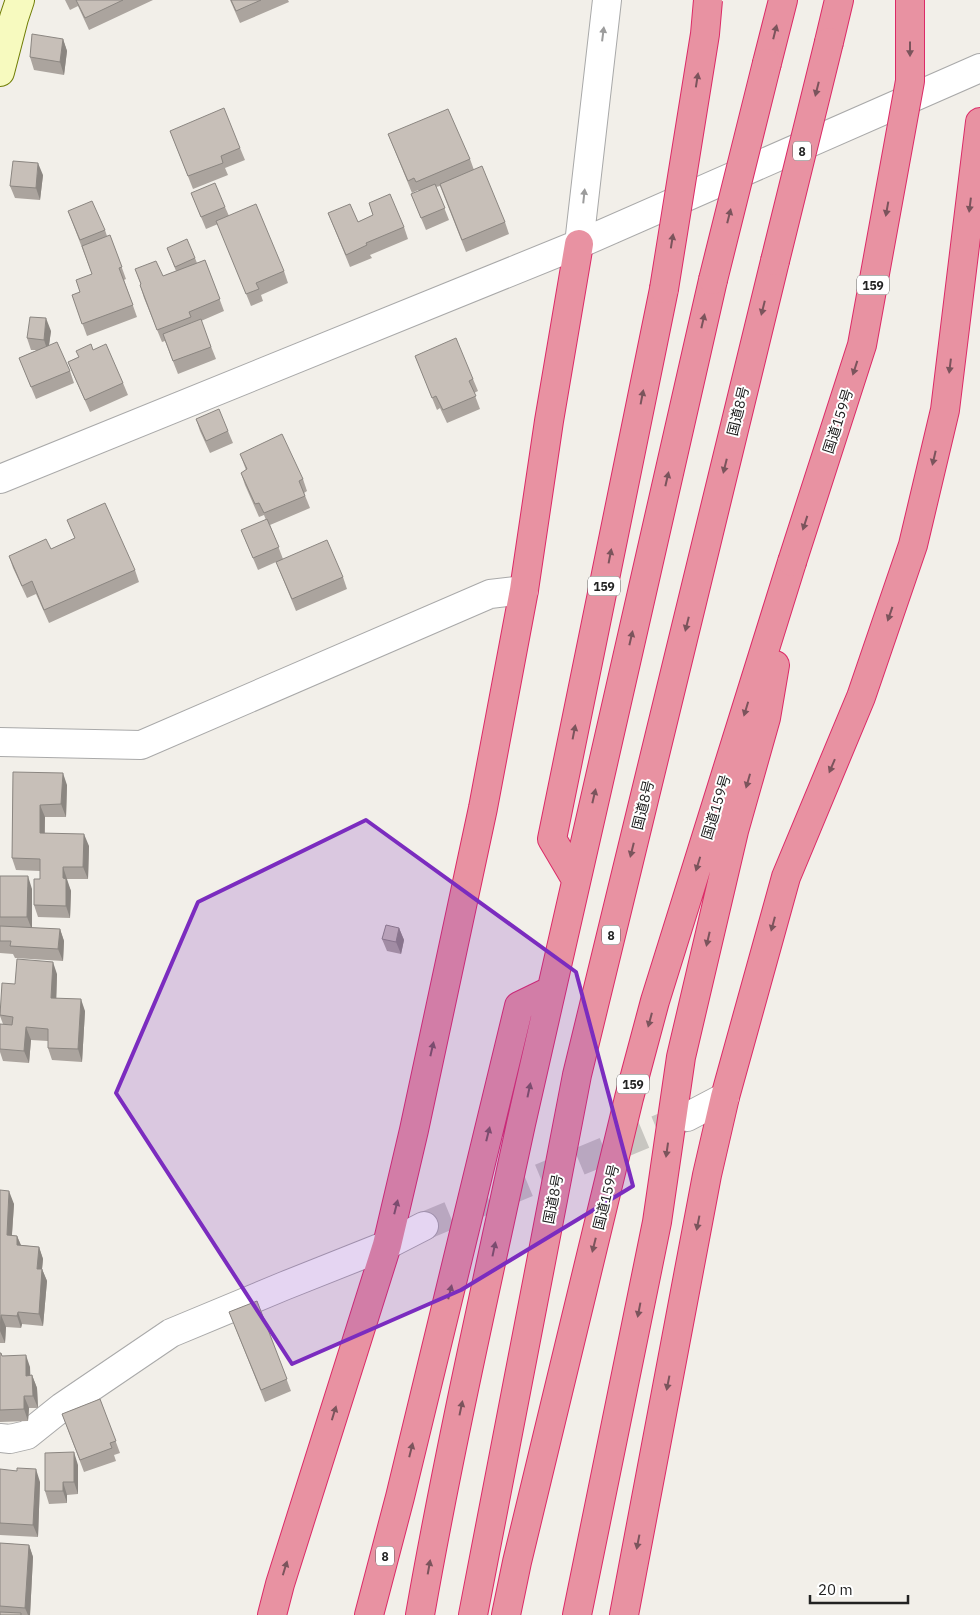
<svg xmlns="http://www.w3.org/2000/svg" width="980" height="1615" font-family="'IBM Plex Sans','Noto Sans JP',sans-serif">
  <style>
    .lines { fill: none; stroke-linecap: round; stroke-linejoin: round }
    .street-tunnel { stroke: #c8c6c1; stroke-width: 28; stroke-dasharray: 28 14; stroke-linecap: butt }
    .street-casing { stroke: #a9a9a9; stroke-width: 30 }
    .secondary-casing { stroke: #707d05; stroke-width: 30 }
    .highway-casing { stroke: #dc2a67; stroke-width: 30 }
    .street { stroke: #fff; stroke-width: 28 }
    .secondary { stroke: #f7fabf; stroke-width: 28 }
    .highway { stroke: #e892a2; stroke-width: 28 }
    .highway-bridge-casing { stroke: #dc2a67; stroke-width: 30; stroke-linecap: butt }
    .highway-bridge { stroke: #e892a2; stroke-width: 28 }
    .wall { fill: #aba49e }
    .shaded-wall { fill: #8b8681 }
    .building { fill: #c7bfb8; stroke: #8b8681 }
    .oneway { fill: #7b545c }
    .oneway2 { fill: #9c9c9c }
    .marked { fill: #7b2cbf; fill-opacity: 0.2; stroke: #7b2cbf; stroke-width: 4; stroke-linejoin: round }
    .labels { text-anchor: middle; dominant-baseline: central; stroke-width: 4; stroke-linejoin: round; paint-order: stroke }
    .shield { fill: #fff; stroke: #646464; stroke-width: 1 }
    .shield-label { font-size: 12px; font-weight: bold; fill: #222 }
    .street-label { font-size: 14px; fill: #222; stroke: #fff }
  </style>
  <rect width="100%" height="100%" fill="#f2efe9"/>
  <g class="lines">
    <path class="street-tunnel" d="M424,1226l263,-109"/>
    <g class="street-casing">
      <path id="street" d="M579,244l28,-244
        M0,479l579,-235 401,-176
        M0,742l141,3 349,-151 34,-4
        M687,1117l38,-20
        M0,1438l10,1 17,-4 35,-28 109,-74 113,-47 103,-41 37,-19"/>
    </g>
    <g class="secondary-casing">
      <path id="secondary" d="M0,72l14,-54 6,-18"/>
    </g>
    <g class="highway-casing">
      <path id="highway" d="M829,42l10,-42
        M767,63l16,-63
        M575,878l-23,-39 112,-550
        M272,1615l8,-31 107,-339 27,-115 69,-322 41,-218 25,-169 30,-177
        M369,1615l31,-118 119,-491 31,-15
        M420,1615c29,-165 66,-328 101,-491 62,-282 127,-563 192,-844
        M473,1615l104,-540 198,-814
        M506,1615l11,-53 112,-464 26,-97 137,-439
        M577,1615l80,-393 24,-165 53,-226 32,-113 9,-53
        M624,1615l83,-440 18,-78 61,-220 75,-180 52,-152 32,-135 35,-288"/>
    </g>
    <use href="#street" class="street"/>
    <use href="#secondary" class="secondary"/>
    <use href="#highway" class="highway"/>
    <g class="highway-bridge-casing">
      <path id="highway-bridge" d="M775,261l54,-219
        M713,280l54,-217
        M664,289l41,-255 3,-34
        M792,562l70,-217 48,-264v-81"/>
    </g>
    <use href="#highway-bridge" class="highway-bridge"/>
  </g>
  <path class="wall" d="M65,0h88l-64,30 -11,-24 -8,4z
    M230,0h58l1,2 -49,21z
    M63,39l4,12 -3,24 -30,-5 -4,-13z
    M170,131l70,17 5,12 -20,8 3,7 -35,14z
    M388,134l82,25 4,11 31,52 4,12 -43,18 -26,-66 -4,1 13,33 -23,10 -15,-36 8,-3 -1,-1 -6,3z
    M43,175l-3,25 -25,-2 -5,-12z
    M191,193l34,14 4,9 55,55 4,12 -27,12 2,6 -12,5 -33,-82 -12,5z
    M369,203l35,24 4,12 -38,16 2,3 -22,9 -22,-54 30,9 15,-7z
    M68,211l37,19 2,6 3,-1 16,44 -2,1 13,37 -50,19 -15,-41 8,-3 12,-18z
    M167,248l28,10 2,5 8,-3 19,51 -23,10 15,38 -38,15 -13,-33 -3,1 -18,-44 -4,-13h1l-6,-16 28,7 13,-5z
    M51,331l-2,14 21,26 4,12 -38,16 -17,-41 18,-8h-6l-4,-12z
    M93,350l30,33 5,12 -38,17 -17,-38 -5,-12z
    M415,356l58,23 5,12 -4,2 6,16 -33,14 -7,-15 -3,2z
    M196,419l32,12 5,12 -23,10 -10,-22z
    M240,454l63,25 4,12 -3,2 6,15 -40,17 13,34 60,18 4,12 -51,22 -20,-49 -18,8 -17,-40 25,-10 -2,-5 -5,2 -14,-32 -4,-12 5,-3z
    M67,520l68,50 4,12 -90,41 -13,-29 -9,4 -14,-30 -4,-12 42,-7 24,-11z
    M13,772l54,13 -1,32h-21v16l44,13 -1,33h-21v3l4,9 -1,27 -32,-1 -4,-12 6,-26v-8l-24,-1 -4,-12z
    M0,876l32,13v39l28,1 4,12 -1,20 -48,-3 -2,-4 -13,-1z
    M399,928l5,12 -3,14 -14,-3 -5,-12z
    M57,974l-1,24 29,13 -3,51 -30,-2 -4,-12v-7l-17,-1 -2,23 -26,-2 -3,-9v-28h3l-3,-8v-5l15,-27z
    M0,1190l14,14 -2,31 5,1 4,9 18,2 4,12 -1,10 5,12 -4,45 -21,-2 -1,4 -15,-1 -1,16h-5z
    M257,1301l34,90 -26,11 -36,-90z
    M0,1353h1l1,3 28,11v8h2l5,13 1,20h-9l-1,13 -28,1z
    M100,1399l20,54 -6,2 2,6 -32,11 -22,-58z
    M78,1465v29l-11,1v8l-18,1 -4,-13z
    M0,1469l40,13 -2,55 -38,-2z
    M0,1543l29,2 4,12 -3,58h-30z"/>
  <path class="shaded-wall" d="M63,39l4,12 -3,24 -4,-13z
    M38,163l5,12 -3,25 -4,-12z
    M46,318l5,13 -3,21 -4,-12z
    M63,773l4,12 -1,32 -5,-13z
    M40,805l5,12 -1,28 -4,-12z
    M84,834l5,12 -1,33 -5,-12z
    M63,867l8,24 -1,27 -4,-12 -3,-28z
    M28,876l4,13v41l-5,-13z
    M399,928l5,12 -3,14 -5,-12z
    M60,929l4,12 -1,20 -5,-12z
    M53,962l4,12 -1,36 -5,-12z
    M81,999l4,12 -3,51 -4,-13z
    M26,1027l5,13 -2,23 -5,-12z
    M9,1191l5,13 -3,43 -4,-12z
    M17,1236l5,12 -5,-3z
    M39,1247l4,12 -1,10 5,12 -4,45 -4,-12 -2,-45z
    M18,1312l4,12 -1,4 -4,-12z
    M1,1315l5,12 -1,16 -5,-12z
    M26,1355l4,12 1,21 -5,-12z
    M32,1375l5,13 1,20 -5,-12z
    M24,1396l5,12 -1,13 -4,-12z
    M74,1452l4,13v29l-4,-12z
    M36,1469l4,13 -2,55 -5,-12z
    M63,1482l4,13v8l-4,-12z
    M29,1545l4,12 -3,58h-2l-3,-7z"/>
  <path class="building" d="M76,0h47l-38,18z
    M231,0h30l-25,11z
    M32,34l31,5 -3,23 -30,-5z
    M224,108l16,40 -19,8 2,7 -35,13 -18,-45z
    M448,109l22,50 -54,23 -2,-4 -6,3 -20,-47z
    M13,161l25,2 -2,25 -26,-2z
    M482,166l23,56 -43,18 -22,-56z
    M215,183l10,24 -24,10 -10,-24z
    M435,184l10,24 -24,10 -10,-24z
    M390,194l14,33 -38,16 1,2 -21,10 -18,-42 22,-9 8,18 15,-7 -4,-12z
    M92,201l13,29 -25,10 -12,-29z
    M256,204l28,67 -28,12 3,6 -13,5 -30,-73z
    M110,235l12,32 -3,1 14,37 -51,19 -10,-29 8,-3 -4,-12 16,-6 -10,-28z
    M187,239l8,19 -20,9 -8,-19z
    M205,260l15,39 -31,13 2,5 -34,13 -17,-45 1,-1 -6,-15 21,-8 7,15z
    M30,317l16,1 -2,22 -17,-2z
    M201,319l10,28 -38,14 -10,-27z
    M456,338l17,41 -4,2 7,15 -33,14 -7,-14 -4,2 -17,-42z
    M57,342l13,29 -39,16 -12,-29z
    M91,344l2,6 13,-6 17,39 -38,17 -17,-38 11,-5 -3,-6z
    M219,409l9,22 -22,10 -10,-22z
    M282,434l21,45 -4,2 6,15 -41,17 -5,-10 -4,1 -14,-31 6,-4 -7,-15z
    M105,503l30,67 -91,40 -12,-29 -10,5 -13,-30 37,-17 5,10 24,-11 -8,-18z
    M267,519l12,28 -26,11 -12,-28z
    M327,540l16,37 -51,22 -16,-37z
    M13,772l50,1 -2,31 -21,1v28l44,1 -1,33h-20v11l3,1v27l-32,-1v-26h6v-20l-28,-1z
    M0,876h28l-1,41h-27z
    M386,925l13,3 -3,14 -14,-3z
    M0,926l60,3 -2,20 -48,-3 1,-5h-11z
    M17,959l36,3 -2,36 30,1 -3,50 -30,-1v-19l-22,-2 -2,24 -24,-2v-25l12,1 1,-8 -13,-2 2,-32 13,1z
    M0,1190l9,1 -2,44 10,1v9l22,2 -2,22h5l-3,45 -21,-2 -1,4 -16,-1 -1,16z
    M257,1301l30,78 -26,11 -32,-78z
    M0,1353h1l1,3 24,-1v21l6,-1 1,21h-9v13l-24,1z
    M100,1399l16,42 -6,2 2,5 -32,12 -18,-46z
    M74,1452v30h-11v9h-18v-38z
    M17,1468l19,1 -3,56 -33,-2v-54l17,2z
    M0,1543l29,2 -4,63 -25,-2z
    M0,1612l21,1v2h-21z"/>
  <defs><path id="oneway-solid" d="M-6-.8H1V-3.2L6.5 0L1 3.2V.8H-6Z" transform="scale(1.25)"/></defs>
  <g class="oneway">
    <use href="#oneway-solid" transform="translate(775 32) rotate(-76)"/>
    <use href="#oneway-solid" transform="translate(910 49) rotate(90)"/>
    <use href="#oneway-solid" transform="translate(697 80) rotate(-81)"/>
    <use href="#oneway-solid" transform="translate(817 89) rotate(104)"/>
    <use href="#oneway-solid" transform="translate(970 205) rotate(97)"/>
    <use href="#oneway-solid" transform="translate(887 209) rotate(100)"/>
    <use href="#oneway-solid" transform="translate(729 216) rotate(-76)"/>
    <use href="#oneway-solid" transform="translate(672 241) rotate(-81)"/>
    <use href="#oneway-solid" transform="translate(763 308) rotate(104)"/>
    <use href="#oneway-solid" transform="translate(703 321) rotate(-77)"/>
    <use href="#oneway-solid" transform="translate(950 366) rotate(97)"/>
    <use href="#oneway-solid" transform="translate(855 368) rotate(108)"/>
    <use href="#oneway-solid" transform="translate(642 397) rotate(-79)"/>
    <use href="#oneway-solid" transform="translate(934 458) rotate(103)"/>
    <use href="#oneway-solid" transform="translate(725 466) rotate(104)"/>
    <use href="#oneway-solid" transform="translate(667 479) rotate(-77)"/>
    <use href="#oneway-solid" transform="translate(805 523) rotate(108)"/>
    <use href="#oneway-solid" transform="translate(610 556) rotate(-79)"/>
    <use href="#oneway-solid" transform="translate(890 614) rotate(109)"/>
    <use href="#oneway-solid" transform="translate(687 624) rotate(104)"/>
    <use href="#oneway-solid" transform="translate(631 638) rotate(-77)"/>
    <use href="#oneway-solid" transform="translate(746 709) rotate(107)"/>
    <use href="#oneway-solid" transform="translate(574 732) rotate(-79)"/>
    <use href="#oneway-solid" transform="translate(832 766) rotate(113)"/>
    <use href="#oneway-solid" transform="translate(748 781) rotate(106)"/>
    <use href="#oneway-solid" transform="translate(594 796) rotate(-77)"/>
    <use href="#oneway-solid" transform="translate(632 850) rotate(104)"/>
    <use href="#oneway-solid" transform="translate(698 864) rotate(107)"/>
    <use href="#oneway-solid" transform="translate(773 924) rotate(105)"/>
    <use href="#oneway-solid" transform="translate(708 939) rotate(103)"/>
    <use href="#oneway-solid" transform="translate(650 1020) rotate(105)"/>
    <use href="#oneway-solid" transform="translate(432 1049) rotate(-77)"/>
    <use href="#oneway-solid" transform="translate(529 1090) rotate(-78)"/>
    <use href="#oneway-solid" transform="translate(488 1134) rotate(-76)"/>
    <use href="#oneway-solid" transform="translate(667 1150) rotate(98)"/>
    <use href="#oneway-solid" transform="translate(396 1207) rotate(-76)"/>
    <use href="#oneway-solid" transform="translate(698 1223) rotate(101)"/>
    <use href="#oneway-solid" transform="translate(594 1245) rotate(104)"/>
    <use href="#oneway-solid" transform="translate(494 1249) rotate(-78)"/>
    <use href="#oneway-solid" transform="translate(450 1292) rotate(-76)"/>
    <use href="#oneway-solid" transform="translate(639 1310) rotate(101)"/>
    <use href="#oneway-solid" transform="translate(668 1383) rotate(101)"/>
    <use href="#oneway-solid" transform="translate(461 1408) rotate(-78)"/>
    <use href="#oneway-solid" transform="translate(334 1413) rotate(-73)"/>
    <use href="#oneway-solid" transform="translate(411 1450) rotate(-76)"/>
    <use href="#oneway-solid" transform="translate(638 1542) rotate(101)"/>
    <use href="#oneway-solid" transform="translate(429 1567) rotate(-80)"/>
    <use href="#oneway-solid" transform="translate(285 1568) rotate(-73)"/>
  </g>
  <g class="oneway2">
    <use href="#oneway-solid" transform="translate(603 34) rotate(-83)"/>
    <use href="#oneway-solid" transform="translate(584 196) rotate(-84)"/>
  </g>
  <path class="marked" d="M366,820l210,152 57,214 -172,104 -169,74 -176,-271 82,-191z"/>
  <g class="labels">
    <g class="shield">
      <rect x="793" y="141.5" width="18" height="19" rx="4"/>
      <rect x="857" y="275.5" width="32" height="19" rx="4"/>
      <rect x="588" y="576.5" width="32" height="19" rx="4"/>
      <rect x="602" y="925.5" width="18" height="19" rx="4"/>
      <rect x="617" y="1074.5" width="32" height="19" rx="4"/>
      <rect x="376" y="1546.5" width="18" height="19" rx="4"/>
    </g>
    <g class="shield-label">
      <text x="802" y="151">8</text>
      <text x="873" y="285">159</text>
      <text x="604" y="586">159</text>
      <text x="611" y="935">8</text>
      <text x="633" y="1084">159</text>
      <text x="385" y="1556">8</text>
    </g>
    <g class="street-label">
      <text transform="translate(738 411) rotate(-76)">国道8号</text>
      <text transform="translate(838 421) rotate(-72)">国道159号</text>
      <text transform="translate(643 805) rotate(-76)">国道8号</text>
      <text transform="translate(716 807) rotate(-73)">国道159号</text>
      <text transform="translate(606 1197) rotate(-76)">国道159号</text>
      <text transform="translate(553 1199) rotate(-79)">国道8号</text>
    </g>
  </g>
  <path d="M810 1595v8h98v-8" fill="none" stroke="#222222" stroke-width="2.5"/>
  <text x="818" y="1595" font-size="15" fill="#222222" stroke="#ffffff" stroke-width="4" paint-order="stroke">20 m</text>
</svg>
